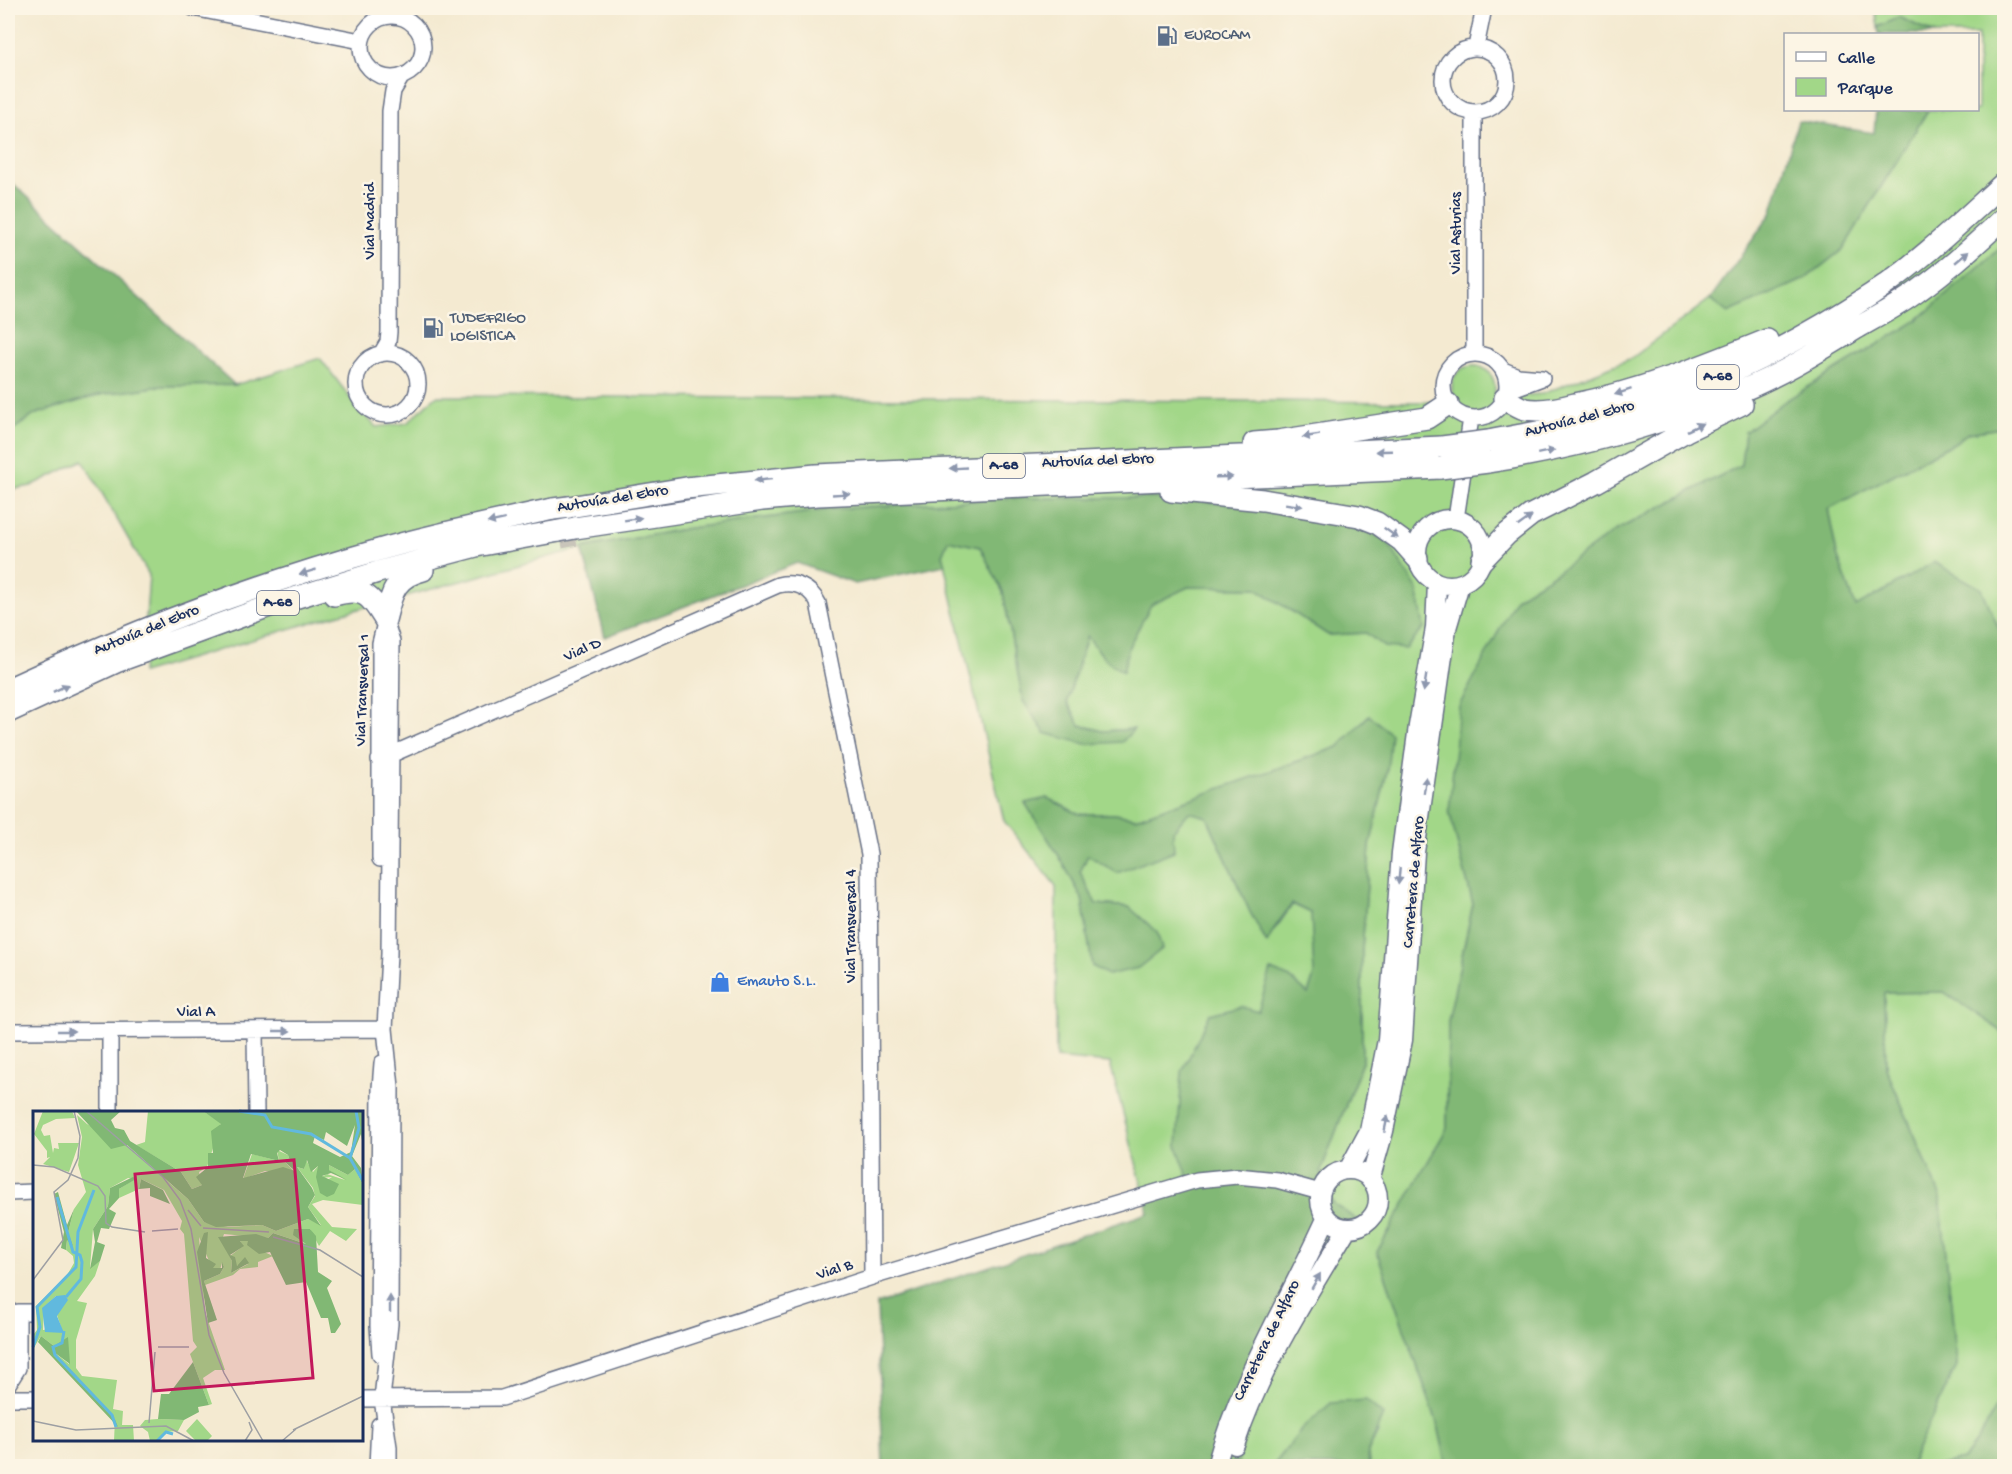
<svg xmlns="http://www.w3.org/2000/svg" width="2012" height="1474" font-family="'Gochi Hand',sans-serif">
  <style>
    .green { fill: #a2d788; stroke: #5e8373; stroke-width: 1.5 }
    .forest { fill: #81b874; stroke: #4e7469; stroke-width: 1.5 }
    .lines { fill: none; stroke-linecap: round; stroke-linejoin: round }
    .minor-tunnel { stroke: #c9c5ba; stroke-width: 15; stroke-dasharray: 15 8; stroke-linecap: butt }
    .minor-casing { stroke: #677086; stroke-width: 18 }
    .major-casing { stroke: #677086; stroke-width: 21 }
    .highway-casing { stroke: #677086; stroke-width: 24 }
    .minor { stroke: #fff; stroke-width: 15 }
    .major { stroke: #fff; stroke-width: 18 }
    .highway { stroke: #fff; stroke-width: 21 }
    .highway-bridge-casing { stroke: #677086; stroke-width: 24; stroke-linecap: butt }
    .highway-bridge { stroke: #fff; stroke-width: 21 }
    .oneway { fill: #8d97ae }
    .labels { text-anchor: middle; dominant-baseline: central; stroke-width: 5; stroke-linejoin: round; paint-order: stroke }
    .shield { fill: #fcf5e5; stroke: #5e6a86; stroke-width: 1.5 }
    .shield-label { font-size: 15px; font-weight: bold; fill: #1b2f5e }
    .service-label { font-size: 16px; fill: #4e5e75; stroke: #fcf5e5; text-anchor: start }
    .street-label { font-size: 16px; fill: #1b2f5e; stroke: #fcf5e5 }
    .shop-label { font-size: 16px; fill: #366cbe; stroke: #fcf5e5; text-anchor: start }
    .inset-river { fill: none; stroke: #61b9de; stroke-width: 3 }
    .inset-road { fill: none; stroke: #9d9fa3; stroke-width: 1.5 }
    .view { fill: #c2185b; fill-opacity: 0.15; stroke: #c2185b; stroke-width: 3 }
    .inset-edge { fill: none; stroke: #1b2f5e; stroke-width: 3 }
  </style>
  <rect width="100%" height="100%" fill="#fcf5e5"/>
  <filter id="ink" filterUnits="userSpaceOnUse"><feTurbulence type="fractalNoise" baseFrequency=".0167" numOctaves="2"/><feDisplacementMap in="SourceGraphic" scale="12" xChannelSelector="R" yChannelSelector="G"/><feConvolveMatrix kernelMatrix="1 2 1 2 8 2 1 2 1" color-interpolation-filters="sRGB"/></filter>
  <filter id="wash" filterUnits="userSpaceOnUse"><feTurbulence type="fractalNoise" baseFrequency=".008" numOctaves="4" result="noise"/><feDisplacementMap in="SourceGraphic" scale="24" xChannelSelector="R" yChannelSelector="G"/><feGaussianBlur stdDeviation="1.35" result="paint"/><feColorMatrix in="noise" values="0 0 0 0 0 0 0 0 0 0 0 0 0 0 0 0 0 1.4 0 .05"/><feComposite in="paint" operator="in"/></filter>
  <g filter="url(#wash)">
    <rect width="100%" height="100%" fill="#f4ead1"/>
    <path class="green" d="M1875,8h129v237l-89,77 -130,79 -40,31 -4,33 -126,66 -56,40 -43,27 -67,213 24,93 -25,117 -1,107 -70,124 61,173 9,41h-78l-1,-14 10,-20 -76,-3 -29,37h-36l13,-48 86,-168 28,-26 -6,-4 -9,1 -10,-2 -18,-48 41,-109v-112l8,-104 17,-75 -18,-56 -30,32 -203,71 -22,-4h-35l-32,-16 12,58 23,42 10,68 37,-59 -33,-3 -16,-32 8,-17 30,18 55,-42 16,-20 18,6 43,95 16,30 27,-38 19,9 2,62 -6,19 -18,-16 -32,33 -70,166 -42,24 -36,-138 -54,-5v-172l-52,-65 -62,-266 6,-15 32,7 23,45 20,109 63,43 47,-15 -30,2 -23,-6 -13,-24 20,-65 19,24 17,11 6,-25 22,-42 37,-17 69,1 71,47 38,-2 18,14 -140,-142 -83,-7h-150l-177,11 -144,19 -108,20 -253,69 -187,56 7,-98 -66,-115 -52,26 -23,4v-57l28,-19 63,-19 63,-9 73,-1 85,-27 35,46 21,23 31,-4 29,-27 991,6 27,-2c-14,-44 49,-46 40,-3l48,-3 90,-36 78,-59 18,14 77,-34 38,-30 85,-139h50v-76h-43l-36,-17 -21,10z
      M2004,420v221l-22,-52 -126,18 -19,-52 -9,-47 126,-65 14,-10 32,-5z
      M1944,992l60,41v356l-17,36 -24,35 -26,6h-28l48,-101 -17,-170 -54,-127 -2,-75z"/>
    <path class="forest" d="M1899,17l36,17h-56l-1,-7z
      M1876,110h52l-85,139 -38,30 -77,34 -18,-14 61,-85 27,-93 76,12z
      M8,179l227,206 -73,1 -63,9 -63,19 -28,19z
      M2004,245v175l-4,8 -32,5 -14,10 -126,66 9,46 19,52 78,-45 48,27 22,52v392l-60,-41 -60,1 2,75 54,127 17,170 -48,101h-462l-9,-41 -61,-173 70,-124 1,-107 25,-117 -24,-93 10,-105 57,-108 43,-27 56,-40 126,-66 4,-33 40,-31 130,-79z
      M1011,498h150l83,7 111,21 31,14 31,48 7,40 -18,21 -22,-2 -18,-14 -38,2 -72,-47 -68,-1 -37,18 -22,41 -6,26 -17,-12 -19,-24 -20,66 13,23 23,6 31,-2 -12,13 -36,2 -41,-11 -22,-32 -20,-109 -23,-45 -32,-7 -6,15 3,10 -90,19 -58,-21 -192,74 -23,-89 108,-20 144,-19z
      M1369,715l22,19 -4,37 -17,75 -8,104v112l-41,109 12,32 31,22 -28,25 -86,168 -13,48h-354l-6,-162 271,-91 -3,-19 43,-17 -11,-31 5,-74 28,-58 31,-8 17,5 13,-41 19,8 18,16 6,-19 -3,-62 -19,-9 -16,22 -9,17 -17,-31 -43,-95 -18,-5 -16,19 1,20 -57,22 -29,-18 -8,17 16,32 33,3 28,25 5,17 -24,19 -30,7 -16,-9 -10,-68 -23,-42 -34,-53 22,-5 32,16h35l22,4 202,-71z
      M2004,1389v77h-67l26,-6 24,-35z
      M1366,1400l17,15 -15,37 1,14h-96l29,-37 29,-26z"/>
  </g>
  <g filter="url(#ink)">
    <g class="lines">
      <path class="minor-tunnel" d="M560,496l10,51"/>
      <g class="minor-casing">
        <path id="minor" d="M193,8l168,33
          M361 47a31 31 0 1 1 62 0a31 31 0 1 1-62 0Z
          M1476,47l8,-39
          M1443 80a32 32 0 1 1 64 0a32 32 0 1 1-64 0Z
          M1474,353v-241
          M356 384a31 31 0 1 1 62 0a31 31 0 1 1-62 0Z
          M1443 386a32 32 0 1 1 64 0a32 32 0 1 1-64 0Z
          M381,354l7,-12 1,-10 1,-221 3,-20 9,-15
          M1503,370l15,6 24,2 -35,13
          M1456,519l15,-101
          M385,620l7,21 -3,313 -4,75 6,58 -1,237 -8,75 7,48v19
          M379,760l399,-175c17,-4 32,2 40,18l51,251 3,423
          M380,859v-216l5,-20
          M8,1031l377,-2
          M110,1031v81
          M255,1031l1,81
          M8,1193l26,-1
          M380,1354l-2,-28 2,-238 2,-25
          M8,1384l10,-16v-56h16
          M8,1398h26
          M362,1399l140,-1 370,-121 325,-97 40,-4 40,4 43,12
          M377,1466l2,-41"/>
      </g>
      <g class="major-casing">
        <path id="major" d="M1417 552a33 33 0 1 1 66 0a33 33 0 1 1-66 0Z
          M1348,1170l21,-39 18,-91 14,-187 17,-127 17,-98 2,-45
          M1320 1199a29 29 0 1 1 58 0a29 29 0 1 1-58 0Z
          M1370,1180l14,-49 19,-91 12,-188 32,-224 13,-44
          M1235,1445c24,-75 72,-149 112,-216
          M1216,1466c24,-88 73,-165 110,-247"/>
      </g>
      <g class="highway-casing">
        <path id="highway" d="M1505,398c6,4 13,9 20,11 16,3 35,-1 50,-5 66,-13 130,-39 192,-64
          M1489,441c37,-7 75,-13 111,-22 97,-25 190,-71 272,-125 48,-32 90,-73 132,-111
          M1254,443l24,-2 149,-23 21,-14
          M1488,462c87,-14 171,-36 253,-71 39,-16 75,-38 111,-60 22,-13 46,-25 66,-40 31,-22 59,-48 86,-73
          M1171,491l92,9 96,16 18,7 25,18 15,17
          M569,507l117,-19 130,-13 626,-28
          M575,528l187,-28 56,-5 622,-27
          M1482,560l25,-26 24,-19 65,-33 90,-51 56,-27
          M334,595c30,-8 36,0 51,25
          M385,620c7,-27 9,-43 38,-50
          M8,689c118,-55 242,-103 367,-138 59,-17 118,-29 178,-42
          M8,712l108,-50 159,-58 103,-32 98,-26 83,-15"/>
      </g>
      <use href="#minor" class="minor"/>
      <use href="#major" class="major"/>
      <use href="#highway" class="highway"/>
      <g class="highway-bridge-casing">
        <path id="highway-bridge" d="M1442,447l47,-6
          M1440,468l48,-6
          M553,509l16,-2
          M559,531l16,-3"/>
      </g>
      <use href="#highway-bridge" class="highway-bridge"/>
    </g>
    <defs><path id="oneway-solid" d="M-6-.8H1V-3.2L6.5 0L1 3.2V.8H-6Z" transform="scale(1.5)"/></defs>
    <g class="oneway">
      <use href="#oneway-solid" transform="translate(1962 257) rotate(-40)"/>
      <use href="#oneway-solid" transform="translate(1623 392) rotate(162)"/>
      <use href="#oneway-solid" transform="translate(1695 427) rotate(-26)"/>
      <use href="#oneway-solid" transform="translate(1311 436) rotate(171)"/>
      <use href="#oneway-solid" transform="translate(1384 451) rotate(178)"/>
      <use href="#oneway-solid" transform="translate(1546 452) rotate(-12)"/>
      <use href="#oneway-solid" transform="translate(958 468) rotate(177)"/>
      <use href="#oneway-solid" transform="translate(1224 477) rotate(-2)"/>
      <use href="#oneway-solid" transform="translate(763 480) rotate(174)"/>
      <use href="#oneway-solid" transform="translate(841 494) rotate(-3)"/>
      <use href="#oneway-solid" transform="translate(1294 505) rotate(9)"/>
      <use href="#oneway-solid" transform="translate(633 519) rotate(-9)"/>
      <use href="#oneway-solid" transform="translate(496 521) rotate(168)"/>
      <use href="#oneway-solid" transform="translate(1525 521) rotate(-36)"/>
      <use href="#oneway-solid" transform="translate(1391 533) rotate(36)"/>
      <use href="#oneway-solid" transform="translate(308 572) rotate(163)"/>
      <use href="#oneway-solid" transform="translate(1425 683) rotate(99)"/>
      <use href="#oneway-solid" transform="translate(61 688) rotate(-25)"/>
      <use href="#oneway-solid" transform="translate(1425 785) rotate(-82)"/>
      <use href="#oneway-solid" transform="translate(1399 876) rotate(95)"/>
      <use href="#oneway-solid" transform="translate(66 1031)"/>
      <use href="#oneway-solid" transform="translate(282 1031)"/>
      <use href="#oneway-solid" transform="translate(1386 1124) rotate(-78)"/>
      <use href="#oneway-solid" transform="translate(1316 1281) rotate(-60)"/>
      <use href="#oneway-solid" transform="translate(390 1304) rotate(-90)"/>
    </g>
  </g>
  <defs>
    <g id="fuel-bare" transform="scale(1.62)"><path d="M-5.5-6h7V0h2V4h1.3V-2.5L3-4.5l.8-.8L6-3V5H2.5V1h-1V6h-7ZM-4.2-4.7v3.2H.2V-4.7Z" fill="#5c6f8a" stroke="#fcf5e5" stroke-width="2.5" paint-order="stroke"/></g>
    <g id="shop-bare" transform="scale(1.62)"><path d="M-5-2.5h2.3a2.7 3.5 0 0 1 5.4 0H5L5.5 6h-11ZM-1.5-2.5h3a1.5 2.3 0 0 0-3 0Z" fill="#3f7fe0" stroke="#fcf5e5" stroke-width="2.5" paint-order="stroke"/></g>
  </defs>
  <g fill-rule="evenodd">
    <use href="#fuel-bare" x="1167" y="36"/>
    <use href="#fuel-bare" x="433" y="328"/>
    <use href="#shop-bare" x="720" y="982"/>
  </g>
  <g class="labels">
    <g class="shield">
      <rect x="1697" y="365" width="42" height="24" rx="4.5"/>
      <rect x="983" y="454" width="42" height="24" rx="4.5"/>
      <rect x="257" y="591" width="42" height="24" rx="4.5"/>
    </g>
    <g class="shield-label">
      <text x="1718" y="377">A-68</text>
      <text x="1004" y="466">A-68</text>
      <text x="278" y="603">A-68</text>
    </g>
    <g class="service-label">
      <text x="1184" y="36">EUROCAM</text>
      <text x="450" y="319">TUDEFRIGO<tspan x="450" dy="18">LOGISTICA</tspan></text>
    </g>
    <g class="street-label">
      <text transform="translate(371 221) rotate(-90)">Vial Madrid</text>
      <text transform="translate(1457 233) rotate(-90)">Vial Asturias</text>
      <text transform="translate(1580 420) rotate(-14)">Autovía del Ebro</text>
      <text transform="translate(1098 462) rotate(-2)">Autovía del Ebro</text>
      <text transform="translate(613 500) rotate(-9)">Autovía del Ebro</text>
      <text transform="translate(147 631) rotate(-22)">Autovía del Ebro</text>
      <text transform="translate(583 651) rotate(-23)">Vial D</text>
      <text transform="translate(364 690) rotate(-88)">Vial Transversal 1</text>
      <text transform="translate(1415 882) rotate(-85)">Carretera de Alfaro</text>
      <text transform="translate(852 926) rotate(-90)">Vial Transversal 4</text>
      <text x="196" y="1013">Vial A</text>
      <text transform="translate(835 1271) rotate(-18)">Vial B</text>
      <text transform="translate(1268 1341) rotate(-64)">Carretera de Alfaro</text>
    </g>
    <g class="shop-label">
      <text x="737" y="982">Emauto S.L.</text>
    </g>
  </g>
  <g transform="translate(33 1111)">
    <rect width="330" height="330" fill="#f4ead1"/>
    <path d="M10,0h29l3,7 -19,1 -13,6 -2,5 3,6 6,-1 3,18 1,-5 5,1 -1,-6h21l-10,29 -26,-8 7,-7 -3,1v-7l-13,-17zM115,0h55l18,12 -14,44 -8,5 3,13 -10,4 -11,-17 -45,-27 9,-3zM44,4l10,9 39,21 62,54 16,23 24,5 34,-2 14,6 32,-12 13,6 -13,-18 7,-11 -2,-8 -16,-21 7,2 2,-9 7,12 5,-6 3,18 11,-7 -12,1 7,-4 18,6 -18,-11 2,-4 19,10 7,-6 8,16v20l-40,-5 -11,4 20,23 25,2 -11,12 -16,-10 -11,15 -9,-17 -10,11 6,4 -33,-11 -5,5 -44,-4 -2,6 10,21 -1,12 17,-9 -12,2 -6,-10 13,-10 -3,-5h9l2,5 22,10 -15,6v5l-18,2 -7,6 -28,10 -1,-4 16,-7 4,-7 -2,-4 -2,7 -8,-2 -13,-31 6,75 20,58h-10l-12,8 9,26 -3,1 -19,-51 7,-7 -4,-6 -9,-107 -4,-5 2,-8 -18,-31 -23,-11 -2,10 -20,9v-9l16,-10 -7,-1 -18,10 -2,18 -15,23 -3,39 10,-7 -5,15 -18,25 10,2 -11,37v28l6,8 35,4 -4,29 10,2 -1,14h11l1,16h-20l1,-22 -60,-66 14,11v-14l-7,-7 -8,3 -13,-10 -8,13v-14l4,-5 -1,-24 30,-29 8,-14 -1,-7 -7,-6 2,-17 6,-24 12,-17 -8,-27 4,-28zM23,185l7,7 -6,12 4,12 -18,3 1,-23zM244,39l11,5 2,6 -5,1 10,10 -30,-1 -22,8 9,-25 27,7zM164,308l15,17 -5,5h-11l-10,-10zM112,309l13,-1 26,1 -6,11 -13,1 -8,9h-7l-2,-9 -8,-6z" fill="#a2d788" fill-rule="evenodd"/>
    <path d="M43,0h45l-10,9 4,8 9,2 6,11 51,31 11,17 10,-4 -6,-8 12,-10v-14h5l-2,-22 10,-7 -18,-13h160v36l-2,-13 -9,22 9,12 2,17 -8,-16 -7,6 -19,-10v5l18,10 -16,-7 -9,3 17,8 -5,10 -7,3 -7,-4 -4,-16 2,-11 -7,6 -4,-12 -3,9 -7,-2 15,21 3,7 -7,12 13,19 -13,-7 -32,12 -14,-6 -46,2 -12,-5 -16,-23 -61,-54 -16,4zM322,14l-4,27 -11,5 -27,-14 2,-7 9,4 2,-8 21,14zM247,39l8,5 2,6 -5,1 10,9 -12,-4 -40,11 8,-24 28,7 -2,-8zM100,66l3,2 -17,10v9l-10,11 7,4 -7,16 -8,-1 -4,14 8,3 -5,16 -10,8 5,-27 -2,-13 15,-23 2,-18zM108,68l22,11 7,14 -20,-8v-8l-11,1zM25,81l9,33 7,-16 -6,24 5,13 -6,-6 -1,10 -5,-2 3,-16 -10,-38zM261,118h16l6,7 2,36 14,9 -5,7 14,36 -6,9h-4l-3,-15h-7l-15,-36 -20,3 -16,-33 -11,2 -12,-9 1,-4h-8l4,5 -14,9 5,2 2,9 8,-9 4,6 -18,10 1,-12 -14,-24 38,-3 12,4 5,-5 33,11 -13,-9zM175,121l-2,26 10,6 -3,4h9v-6l2,5 -4,7 -16,7 13,39 -9,3 -11,-71 7,-19zM8,225l13,10 14,-9 2,27 -15,-11 58,62 5,12 -80,-85zM160,251l16,43 -11,2 1,5 -15,8 -26,-1 3,-25h8z" fill="#81b874" fill-rule="evenodd"/>
    <path d="M32,184l3,5 -11,16 7,17 -19,-1 -3,-24 14,-12z" fill="#61b9de"/>
    <path class="inset-river" d="M206,0l26,4 7,12 39,7 39,24M323,0l3,17 -9,30 13,23M24,86l16,55 7,3 2,7 -1,17 -15,18M31,220l-2,12 -9,4 2,8 57,60 4,12M0,236l7,-20 -3,-20 39,-40 2,-35 16,-42M124,330l9,-9 7,2"/>
    <path class="inset-road" d="M53,0l77,66 17,23 11,29 18,106 15,38 39,68M0,54l21,2 44,19 7,10 1,27 6,4 33,5M155,99l13,16M170,117l66,4M119,120l26,-2M240,126l47,13 43,27M0,169l30,-40 -9,-48 14,-12 10,-22 2,-22 -6,-25M125,236h31M0,310l43,9 90,-4 28,15M116,312l6,-71M260,319l70,-34M212,330l7,-11 -3,-8M249,330l14,-12"/>
    <path class="view" d="M261,49l19,218 -159,13 -19,-217z"/>
    <rect width="330" height="330" class="inset-edge"/>
  </g>
  <rect width="2012" height="1474" fill="none" stroke="#fcf5e5" stroke-width="30"/>
  <rect x="1784" y="33" width="195" height="78" fill="#fcf5e5" stroke="#a2a6af" stroke-width="1.5"/>
  <rect x="1796" y="52" width="30" height="9" fill="#ffffff" stroke="#a2a6af" stroke-width="1.5"/>
  <text x="1838" y="63" font-size="18" fill="#1b2f5e">Calle</text>
  <rect x="1796" y="78" width="30" height="18" fill="#a2d788" stroke="#a2a6af" stroke-width="1.5"/>
  <text x="1838" y="93" font-size="18" fill="#1b2f5e">Parque</text>
</svg>
